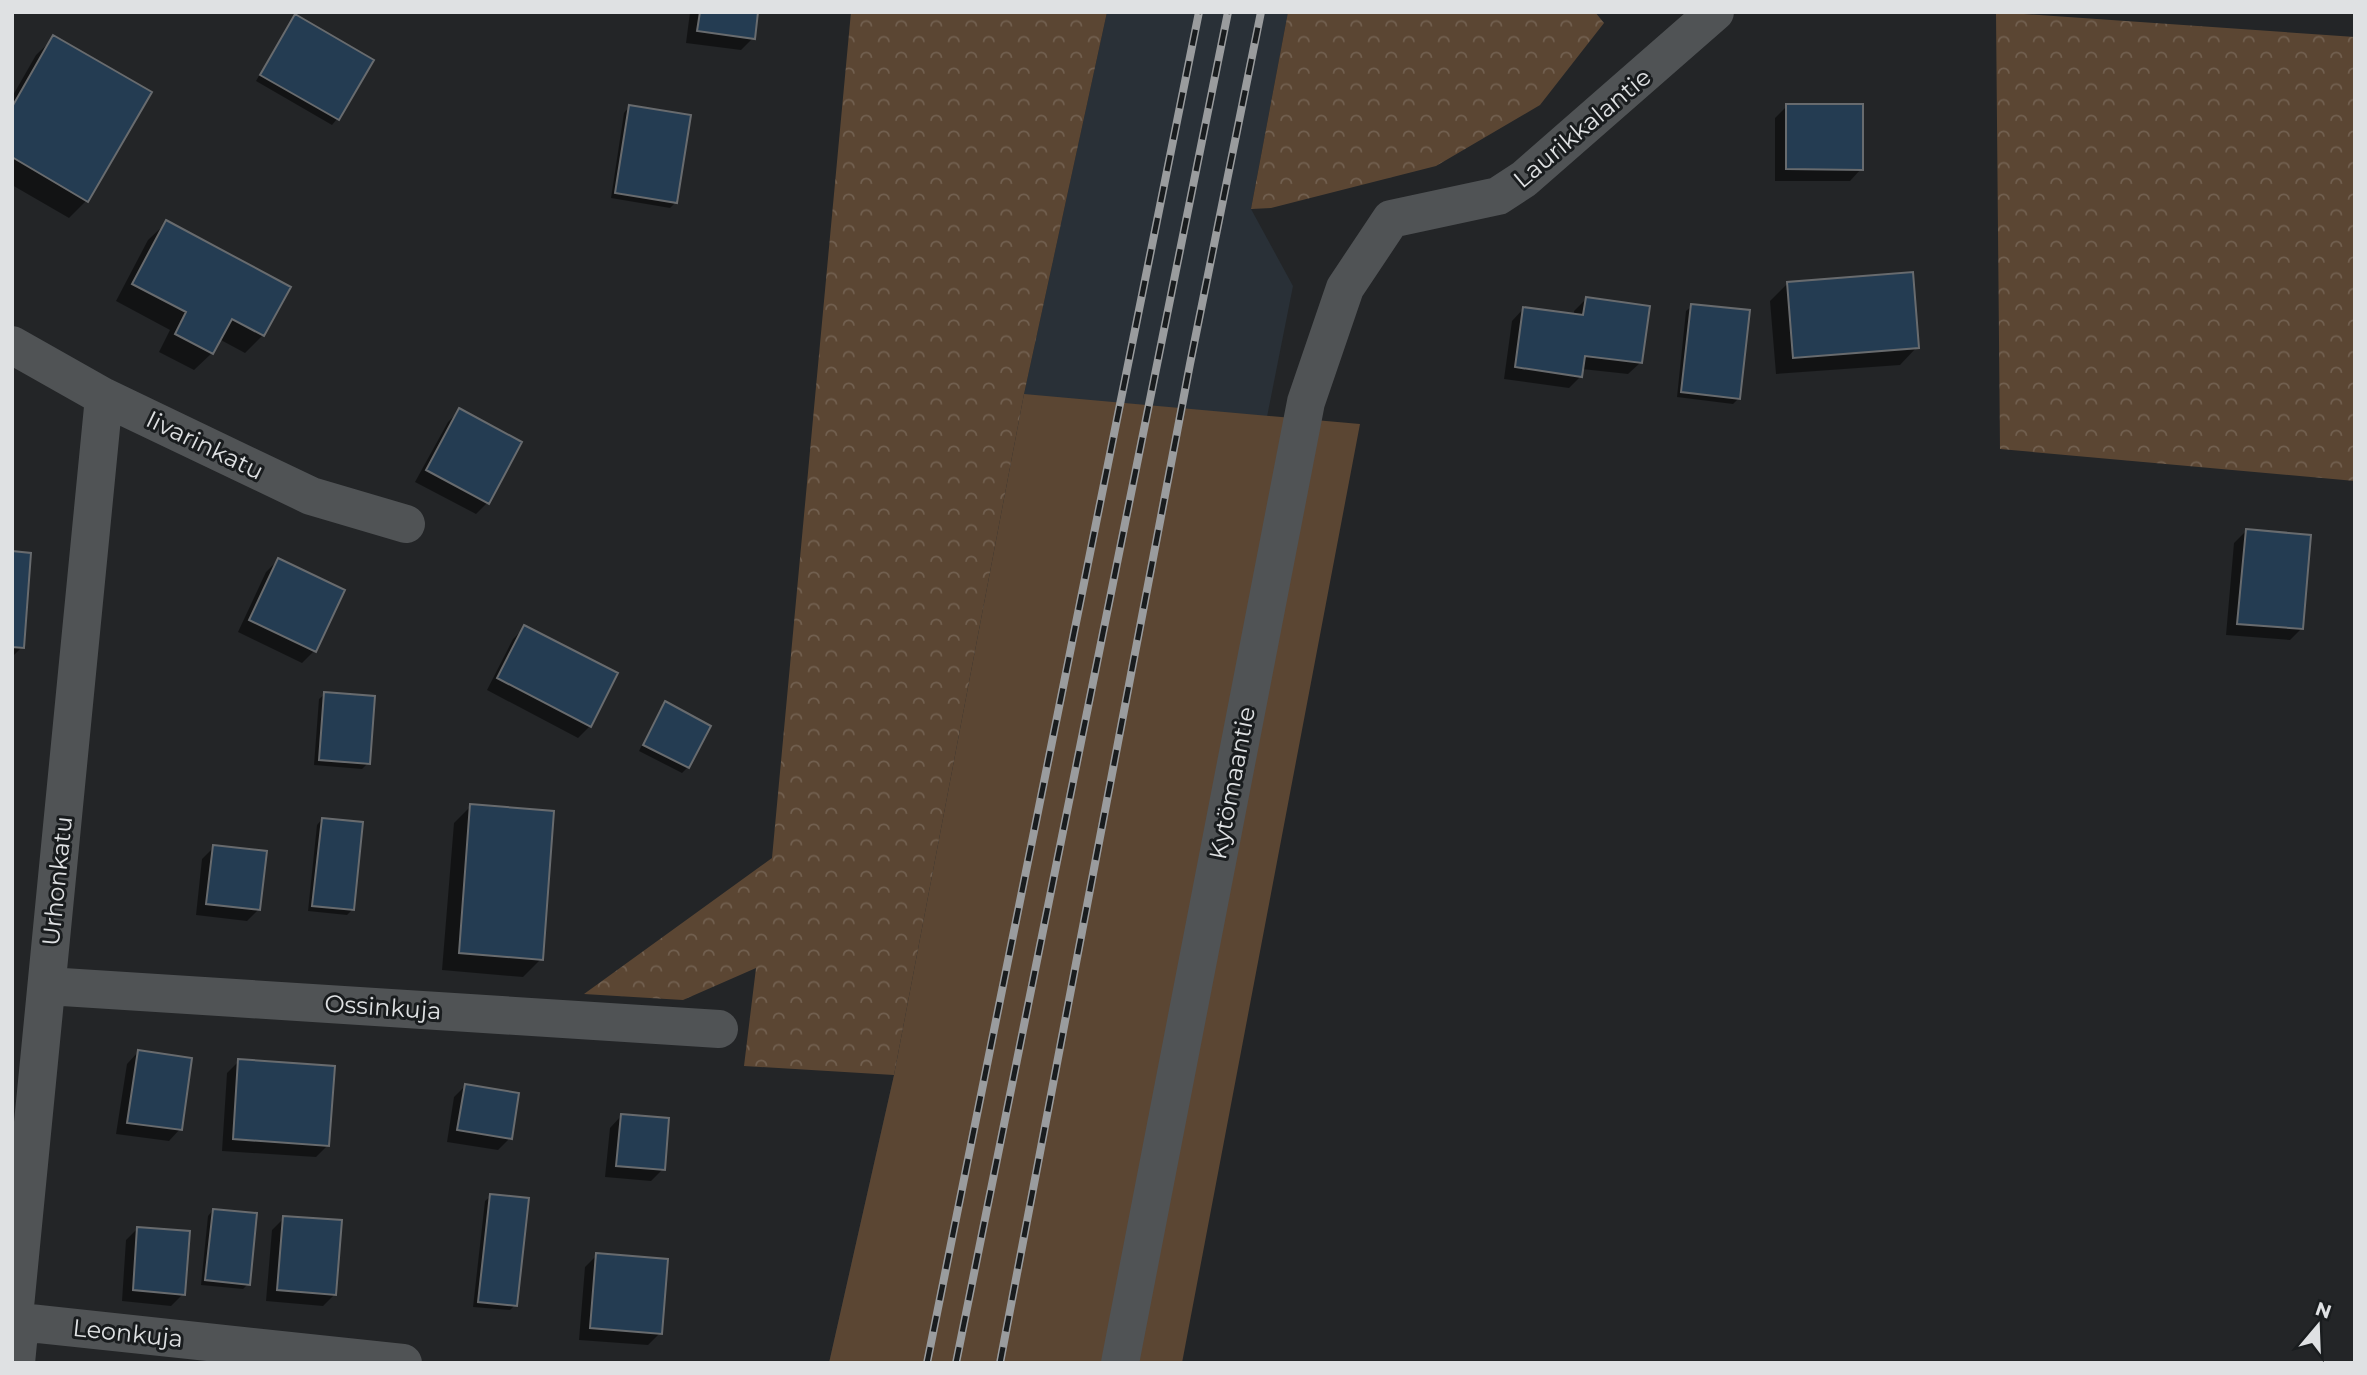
<svg xmlns="http://www.w3.org/2000/svg" width="2367" height="1375" font-family="Montserrat,sans-serif">
  <style>
    .built { fill: #293037 }
    .grass { fill: #5b4633 }
    .forest { fill: url(#forest-crowns) }
    .shadow { fill: #0007 }
    .building { fill: #243c52; stroke: #686b6e; stroke-width: 2 }
    .lines { fill: none; stroke-linecap: round; stroke-linejoin: round }
    .minor { stroke: #505355; stroke-width: 38 }
    .rail-casing { stroke: #9a9c9e; stroke-width: 8 }
    .rail { stroke: #191c1e; stroke-width: 5; stroke-dasharray: 16; stroke-linecap: butt }
    .labels { text-anchor: middle; dominant-baseline: central; stroke-width: 6; stroke-linejoin: round; paint-order: stroke }
    .street-label { font-size: 24px; fill: #dfe1e3; stroke: #191c1e }
  </style>
  <defs>
    <pattern id="forest-crowns" width="20" height="18" patternUnits="userSpaceOnUse" patternTransform="scale(1.75)"><rect width="20" height="18" fill="#5b4633"/><path d="M2 6a3 3 0 1 1 6 0M12 15a3 3 0 1 1 6 0" fill="none" stroke="#726050"/></pattern>
  </defs>
  <rect width="100%" height="100%" fill="#232527"/>
  <path class="built" d="M1107,12h181l-37,197 42,77 -214,1077h-250l65,-288 130,-681z"/>
  <path class="grass" d="M1024,394l336,30 -178,939h-353l65,-288z"/>
  <path class="forest" d="M851,12h256l-83,382 -130,681 -150,-9 12,-98 -73,32 -99,-6 188,-136z
    M1288,12h307l9,11 -64,82 -104,61 -165,42 -20,1z
    M1996,12l359,25v444l-355,-32z"/>
  <path class="shadow" d="M690,12h66l-3,26 -12,12 -55,-7z
    M296,16l76,44 -35,59 -5,6 -76,-44 34,-59z
    M54,38l33,162 -18,18 -57,-33v-88l24,-42z
    M1787,106l74,63 -11,12h-75v-63z
    M629,107l47,95 -6,6 -59,-10 13,-85z
    M166,223l97,112 -18,18 -26,-14 -7,14 -18,17 -35,-18 11,-22 -54,-29 32,-61z
    M1788,283l129,64 -17,18 -124,9 -6,-73z
    M1586,299l54,64 -12,11 -46,-5 -1,7 -12,12 -65,-9 8,-58 11,-12 51,7v-5z
    M1692,306l47,92 -6,6 -56,-7 9,-86z
    M460,410l27,93 -11,11 -61,-32 33,-60z
    M2246,531l56,97 -12,12 -64,-5 8,-92z
    M12,553l10,94 -10,10z
    M278,560l36,91 -12,12 -64,-31 28,-60z
    M525,627l65,99 -12,12 -91,-48 26,-51z
    M325,694l43,69 -6,6 -48,-4 5,-66z
    M665,704l23,63 -6,6 -43,-22 21,-42z
    M471,806l70,153 -18,18 -81,-7 12,-147z
    M322,819l30,91 -5,5 -39,-4 9,-86z
    M214,847l45,62 -12,12 -51,-6 6,-56z
    M138,1052l42,77 -11,12 -53,-7 11,-70z
    M239,1061l89,84 -12,12 -94,-6 5,-78z
    M466,1085l44,53 -12,12 -51,-8 7,-45z
    M621,1116l42,53 -12,12 -46,-4 5,-49z
    M491,1196l24,109 -5,5 -37,-3 12,-106z
    M213,1210l35,74 -5,5 -42,-4 7,-69z
    M284,1218l51,76 -12,12 -57,-5 6,-71z
    M138,1228l45,66 -12,12 -49,-5 4,-61z
    M597,1255l63,78 -12,12 -69,-5 6,-73z"/>
  <path class="building" d="M700,12h58l-3,27 -58,-8z
    M295,14l79,46 -35,60 -79,-45z
    M53,35l99,57 -64,110 -76,-45v-50z
    M1786,104h77v66l-77,-1z
    M629,105l62,10 -14,88 -62,-10z
    M166,220l125,67 -27,49 -32,-17 -19,35 -38,-20 11,-22 -54,-28z
    M1913,272l6,76 -126,10 -6,-76z
    M1586,297l64,9 -8,57 -57,-7 -3,21 -67,-10 8,-60 60,8z
    M1691,304l59,6 -10,89 -59,-7z
    M459,408l63,34 -33,62 -63,-34z
    M2246,529l65,6 -8,94 -66,-5z
    M12,551l19,2 -7,95 -12,-1z
    M278,558l67,32 -29,62 -67,-32z
    M524,625l94,48 -27,54 -94,-49z
    M324,692l51,4 -5,68 -51,-4z
    M665,701l46,25 -22,42 -46,-23z
    M470,804l84,7 -11,149 -84,-7z
    M322,818l41,4 -9,88 -42,-4z
    M213,845l54,6 -7,59 -54,-6z
    M138,1050l54,8 -10,72 -55,-7z
    M238,1059l97,7 -6,80 -96,-7z
    M465,1084l54,9 -7,46 -55,-9z
    M621,1114l48,4 -4,52 -49,-4z
    M490,1194l39,4 -12,108 -39,-4z
    M213,1209l44,4 -7,72 -45,-5z
    M283,1216l59,4 -6,75 -59,-5z
    M137,1227l53,4 -5,64 -52,-5z
    M596,1253l72,6 -6,75 -72,-6z"/>
  <g class="lines">
    <path class="minor" d="M12,345l92,52 207,99 95,28
      M47,986l672,43
      M20,1322l383,41
      M16,1363l4,-41 -6,-5 90,-920
      M1120,1363l186,-961 39,-114 46,-69 107,-23 26,-17 191,-167"/>
    <g class="rail-casing">
      <path id="rail" d="M927,1363l272,-1351
        M956,1363l272,-1351
        M1000,1363l190,-999 71,-352"/>
    </g>
    <use href="#rail" class="rail"/>
  </g>
  <g class="labels">
    <g class="street-label">
      <text transform="translate(1582 128) rotate(-40)">Laurikkalantie</text>
      <text transform="translate(205 445) rotate(26)">Iivarinkatu</text>
      <text transform="translate(1232 783) rotate(-79)">Kytömaantie</text>
      <text transform="translate(57 881) rotate(-84)">Urhonkatu</text>
      <text transform="translate(383 1007) rotate(4)">Ossinkuja</text>
      <text transform="translate(128 1333) rotate(6)">Leonkuja</text>
    </g>
  </g>
  <rect width="2367" height="1375" fill="none" stroke="#dfe1e3" stroke-width="28"/>
  <g transform="translate(2318 1326) rotate(19)" stroke="#191c1e" stroke-width="5" paint-order="stroke">
  <path d="M0-5L12 26L0 18L-12 26Z" fill="#dfe1e3"/>
  <text y="-10" font-size="19" font-weight="bold" text-anchor="middle" fill="#dfe1e3">N</text>
  </g>
</svg>
